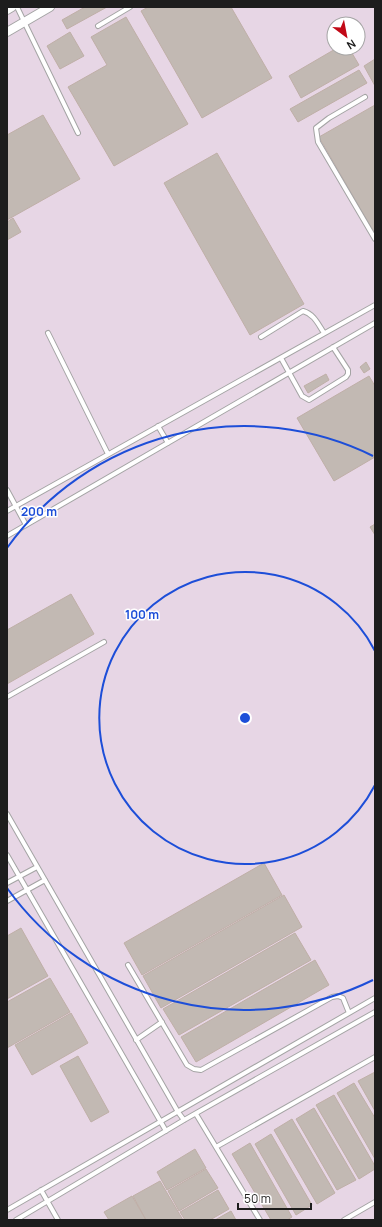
<svg xmlns="http://www.w3.org/2000/svg" width="382" height="1227" font-family="Manrope,sans-serif">
  <style>
    .industrial { fill: #e7d6e5; fill-rule: evenodd }
    .building { fill: #c2b9b3; stroke: #bfafa7 }
    .lines { fill: none; stroke-linecap: round; stroke-linejoin: round }
    .service-casing { stroke: #a4a4a4; stroke-width: 6 }
    .minor-casing { stroke: #a4a4a4; stroke-width: 10 }
    .service { stroke: #fff; stroke-width: 4 }
    .minor { stroke: #fff; stroke-width: 8 }
    .ring { fill: none; stroke: #1d4ed8; stroke-width: 2 }
    .centre { fill: #1d4ed8; stroke: #fff; stroke-width: 2 }
    .ring-label { font-size: 12px; text-anchor: middle; font-weight: bold; fill: #1d4ed8; stroke: #fff; stroke-width: 3; stroke-linejoin: round; paint-order: stroke }
  </style>
  <rect width="100%" height="100%" fill="#eeeae4"/>
  <path class="industrial" d="M7,7h368v1213h-368zM334,24h24v24h-24z"/>
  <path class="building" d="M85,7h22l-40,22 -5,-9z
    M148,7h83l41,71 -70,40 -61,-107z
    M126,17l62,107 -74,42 -46,-79 39,-22 -16,-28z
    M70,32l14,24 -24,13 -13,-23z
    M337,48h12l10,17 -58,33 -12,-22z
    M375,59v27l-11,-20z
    M359,70l8,13 -69,39 -8,-13z
    M375,105v129l-56,-97z
    M43,115l37,64 -73,41v-85z
    M217,153l87,151 -54,31 -86,-152z
    M13,218l8,14 -14,8v-18z
    M366,362l4,7 -6,4 -4,-6z
    M326,374l3,6 -21,13 -4,-7z
    M369,376l6,10v71l-41,24 -37,-63z
    M375,524v11l-5,-8z
    M71,594l23,40 -87,50v-54z
    M264,863l18,32 -140,80 -18,-32z
    M284,895l18,32 -141,81 -18,-32z
    M21,928l27,48 -41,23v-63z
    M295,933l16,27 -132,75 -16,-26z
    M315,960l14,25 -133,77 -15,-25z
    M50,978l20,34 -63,36v-46z
    M71,1013l17,30 -56,32 -17,-30z
    M78,1056l31,56 -18,10 -31,-56z
    M375,1072v39l-17,-30z
    M354,1083l21,35v41l-38,-66z
    M334,1095l41,71v3l-16,10 -43,-74z
    M314,1108l42,72 -19,10 -41,-71z
    M292,1119l43,74 -18,11 -43,-74z
    M271,1134l41,71 -16,10 -41,-71z
    M250,1143l42,74 -5,3h-16l-39,-66z
    M195,1149l11,19 -39,22 -10,-18z
    M206,1169l12,19 -39,23 -11,-20z
    M160,1181l23,39h-37l-13,-24z
    M218,1190l11,19 -19,11h-25l-5,-8z
    M132,1196l14,24h-37l-5,-8z
    M231,1211l5,9h-21z"/>
  <g class="lines">
    <g class="service-casing">
      <path id="service" d="M17,7l61,126
        M98,26l32,-19
        M365,97l-36,21 -13,10 2,14 57,97
        M48,333l60,121
        M261,337l42,-26c11,3 15,13 21,22
        M281,358l21,38 7,4 37,-23 2,-3v-4l-15,-23
        M158,426l10,17
        M7,490l19,35
        M7,511l368,-206
        M7,536l368,-213
        M7,697l97,-55
        M7,814l171,298 6,8
        M7,855l159,276
        M7,883l30,-16
        M7,901l38,-21
        M128,965l59,100 7,4 7,1 131,-73 6,-1 5,2 6,15
        M136,1040l26,-18
        M196,1114l64,106
        M216,1147l159,-90
        M41,1190l17,30
        M7,1210l368,-212
        M16,1220l168,-100 191,-108
        M344,1220l31,-18"/>
    </g>
    <g class="minor-casing">
      <path id="minor" d="M7,10l5,-3
        M7,32l43,-25"/>
    </g>
    <use href="#service" class="service"/>
    <use href="#minor" class="minor"/>
  </g>
  <g class="ring">
    <path d="M375 785A146 146 0 1 1 375 651"/>
    <path d="M373 980A292 292 0 0 1 7 888M7 548A292 292 0 0 1 373 456"/>
  </g>
  <circle cx="245" cy="718" r="6" class="centre"/>
  <g class="ring-label">
    <text x="39" y="516">200 m</text>
    <text x="142" y="619">100 m</text>
  </g>
  <rect width="382" height="1227" fill="none" stroke="#1d1d1d" stroke-width="16"/>
  <g transform="translate(346 36) rotate(148)"><circle r="19" fill="#ffffff" stroke="#a5a5a5"/>
  <path d="M0-3L7 15L0 10L-7 15Z" fill="#c20917"/>
  <text y="-6" font-size="11" font-weight="bold" text-anchor="middle" fill="#1d1d1d">N</text>
  </g>
  <path d="M238 1203v6h73v-6" fill="none" stroke="#1d1d1d" stroke-width="2"/>
  <text x="244" y="1203" font-size="12" fill="#1d1d1d" stroke="#ffffff" stroke-width="3" paint-order="stroke">50 m</text>
</svg>
